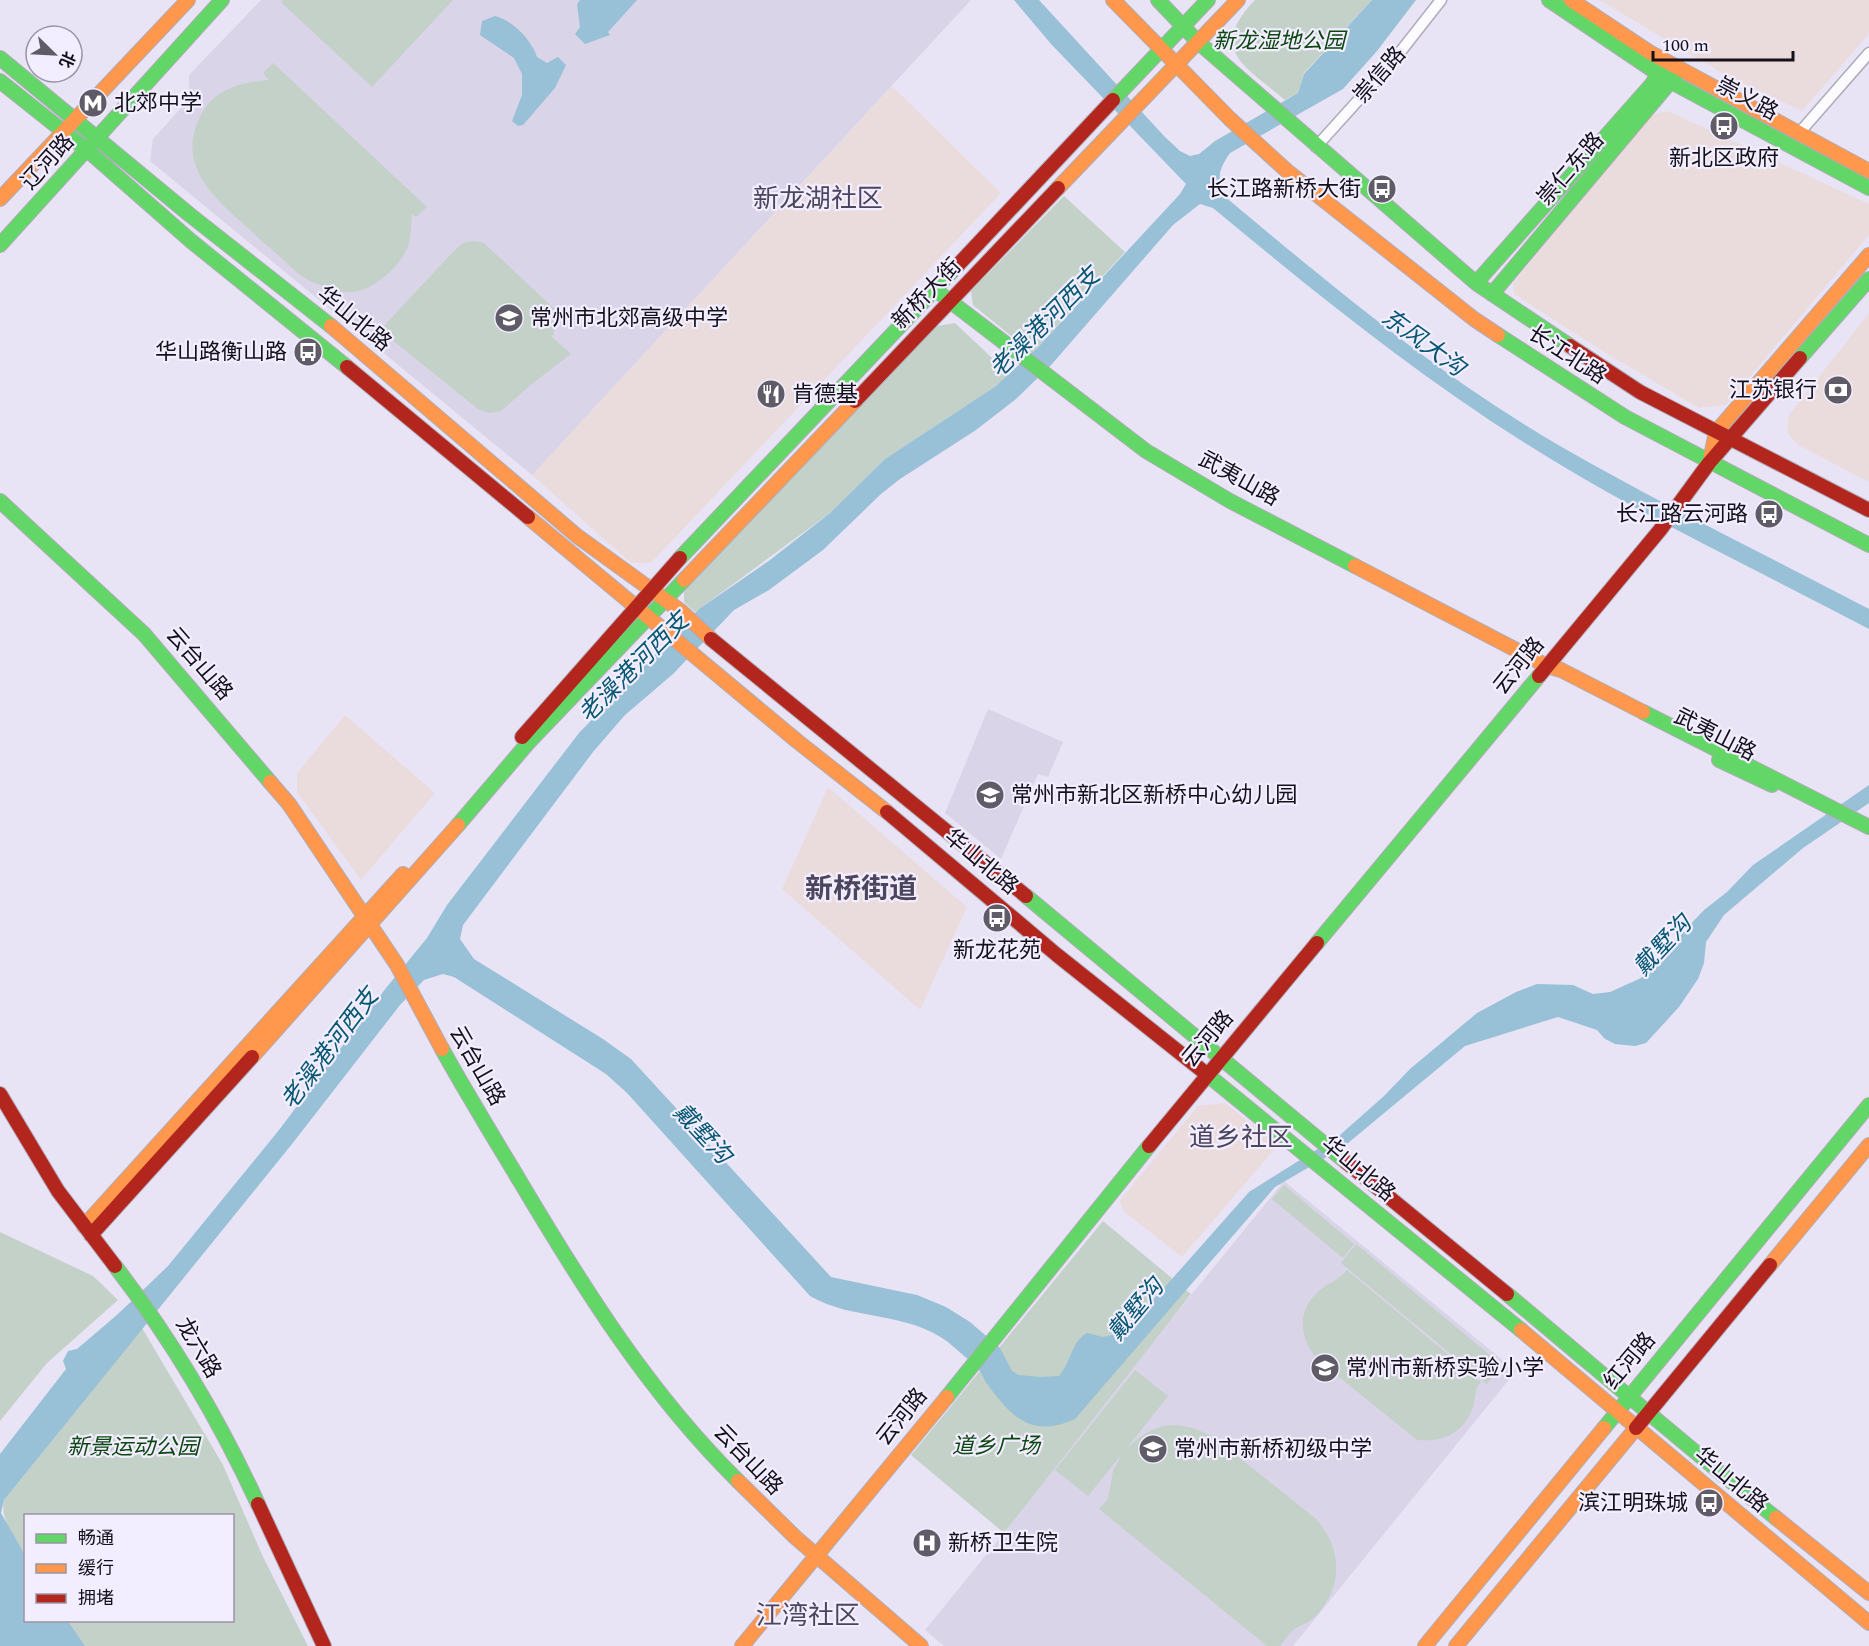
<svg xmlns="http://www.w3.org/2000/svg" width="1869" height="1646" font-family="Spectral,'Noto Sans SC',serif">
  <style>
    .commercial { fill: #eadcdc }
    .education { fill: #d9d4e7 }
    .green { fill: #c3d1c8 }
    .water { fill: #98c0d7 }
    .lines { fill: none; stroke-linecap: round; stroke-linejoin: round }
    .street-casing { stroke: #afabb8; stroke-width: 13 }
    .fast-casing { stroke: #afabb8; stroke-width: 16 }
    .slow-casing { stroke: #afabb8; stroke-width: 16 }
    .jam-casing { stroke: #afabb8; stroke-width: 16 }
    .street { stroke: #fcfbfe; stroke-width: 10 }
    .fast { stroke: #63d668; stroke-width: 14 }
    .slow { stroke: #ff974d; stroke-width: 14 }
    .jam { stroke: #b3261e; stroke-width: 14 }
    .labels { text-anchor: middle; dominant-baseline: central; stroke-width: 4.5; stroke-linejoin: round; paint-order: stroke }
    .park-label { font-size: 22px; font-style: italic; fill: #0d4712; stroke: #f2edff }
    .street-label { font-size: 22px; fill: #14111a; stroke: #f2edff }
    .poi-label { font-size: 22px; fill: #14111a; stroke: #f2edff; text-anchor: start }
    .water-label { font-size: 24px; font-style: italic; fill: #065872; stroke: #f2edff }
    .quarter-label { font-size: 26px; fill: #4c455d; stroke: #f2edff }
    .district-label { font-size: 28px; font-weight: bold; fill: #4c455d; stroke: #f2edff }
  </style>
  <rect width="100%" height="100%" fill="#e9e4f5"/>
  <path class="commercial" d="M1599,0h270v34l-67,77 -75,-35z
    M892,86l109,107 -350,370h-20l-99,-88z
    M1668,111l201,93v31l-143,170 -27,3 -95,-56 -90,-58 -1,-11 138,-168z
    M1869,313v169l-71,-37 -11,-13 2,-17z
    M345,715l90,78 -74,87 -64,-88v-19z
    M828,787l139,120 -47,103 -138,-121z
    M1225,1103l53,42 -96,112 -59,-46 -3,-11 78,-94z"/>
  <path class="education" d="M261,0h710l-439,475 -382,-314 3,-22 36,-40v-24z
    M988,709l75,33 -15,35 -10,-3 -37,85 -56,-46z
    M1284,1181l232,190 -223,275h-349l-19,-16 79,-97 130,-168z"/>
  <path class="green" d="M283,0h170l-81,87 -91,-85z
    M1255,0h117l-68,73 -6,20 -13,7c-40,-34 -78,-50 -30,-100z
    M273,63l154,144 -11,10 -4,-3c-1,11 -1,21 -4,32 -6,18 -31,41 -50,45 -21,4 -40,-6 -57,-15 -17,-16 -35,-31 -52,-47 -32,-29 -74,-62 -49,-112 14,-28 39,-34 69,-37l-6,-7z
    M1064,196l61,56 -93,101 -59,-48 -2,-14z
    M475,241l9,2 77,72 -9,22 19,17 -38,29 -32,28 -12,2 -11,-4 -98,-79 73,-78 10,-9z
    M955,323l54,51 -13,12 -111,73 -55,54 -135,99 -11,-10v-12l253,-264z
    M1284,1185l70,59 -11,14 -71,-59z
    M1103,1221l88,73 -187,239 -93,-78z
    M0,1232l93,44 25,24 -71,63 -47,58z
    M1356,1244l146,121 -15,19 -146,-121z
    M1347,1270l134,112c-7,8 -5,12 -7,21 -7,29 -31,40 -57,37l-99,-80c-18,-21 -22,-47 -1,-67 11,-11 20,-11 30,-23z
    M142,1328l81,137 40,92 45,89h-223l-17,-25 164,-1v-104h-206l-1,39c-10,-18 -25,-34 -21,-55z
    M1135,1370l33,26 -41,52c29,-28 53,-29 88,-10l101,81c26,29 28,67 0,97 -7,7 -17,9 -24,15 -4,4 -8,10 -12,15h-13l-168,-137 9,-10 5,-28 9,-17 -34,42 -33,-26z"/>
  <path class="water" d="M580,0h57l-29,32 2,3 -25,9 -10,-10 5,-7 -3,-23z
    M1014,0h25l125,136 16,15 10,5 9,-2 16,-13 83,-48 6,-19 68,-74h44l-39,51 -34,38 -113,64c-13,19 -14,28 -1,47 105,88 212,177 331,246 101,58 206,109 309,163v20c-115,-61 -234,-116 -344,-186 -111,-70 -212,-152 -312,-235l-13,-4 -27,21 -121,139 -36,35 -40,31 -76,49 -19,15 -58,56 -54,40 -35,20 -61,64 -48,41 -32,37 -130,173 -3,14 14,20 129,80 28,20 200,218 86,18 29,12 24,15 30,26 12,23 7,4 21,2 19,-1c12,-13 12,-34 28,-43l16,4 22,-5 124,-140 91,-57 44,-39 26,-27 67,-56 39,-21 21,-8 36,1 20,9 17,-2 31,-14 16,-12 25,-33 22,-23 23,-18 26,-27 116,-80v18l-66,45 -79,67 -18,27 -2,21 -6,16 -19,28 -33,36 -11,3 -20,-2 -10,-5 -8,-9 -39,-13 -93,29 -123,102 -67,39 -200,232c-43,19 -62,0 -87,-34 -4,-4 -5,-11 -9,-15 -9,-10 -21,-19 -31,-28 -41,-31 -95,-21 -138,-46l-183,-203 -21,-19 -152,-97 -11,-3 -19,6 -24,25 -108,139 -288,356 -3,13 24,42 1,65 42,1 17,25h-85v-192l66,-85 -3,-8 5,-10 9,-2 41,-35 50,-48 111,-136 107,-142 41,-50 20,-33 132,-172 120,-124 71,-49 60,-47 55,-54 111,-73 42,-39 142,-153 6,-10 -135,-140z
    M495,16c18,5 36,23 42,41l10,6 11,-6 8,8 -11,23 -32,37 -5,1 -6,-5 10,-26v-21l-8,-16 -34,-23 2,-14z"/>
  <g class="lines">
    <g class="street-casing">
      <path id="street" d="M1800,132l69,-79
        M1316,147l74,-82 51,-65"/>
    </g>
    <g class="fast-casing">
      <path id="fast" d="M1158,0l40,42 278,241 94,63
        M1549,0l117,79 203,109
        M0,58l190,157 141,111
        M0,81l93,74 98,86 156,126
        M1113,100l95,-100
        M0,245l222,-245
        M1476,283l176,-199 11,-18
        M1492,294l184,-219
        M942,295l204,156 84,50 125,65
        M1498,335l127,82 244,128
        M1800,358l69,-79
        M0,501l144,133 126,148
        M680,558l277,-292
        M1643,712l226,115
        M1719,760l53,25
        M458,825l70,-82 156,-163
        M1026,896l320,266
        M1317,943l222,-267
        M442,1049c25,45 52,89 79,134 63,106 128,210 217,298
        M1204,1072l317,258
        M115,1266c57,74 104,153 143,238
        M1507,1294c90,75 178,151 269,224
        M947,1397l202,-251
        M1604,1428l265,-323"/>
    </g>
    <g class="slow-casing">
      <path id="slow" d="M1113,0l117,119 57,52 187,148 24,16
        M1571,0l78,52 220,119
        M1058,188l180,-188
        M0,199l188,-199
        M331,326l246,210 105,76 29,27
        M1710,461l6,-29 153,-177
        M528,517l269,224 90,71
        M1355,566l192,100 14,4 82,42
        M684,580l171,-179
        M270,782l19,22 108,161 45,84
        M252,1057l206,-232
        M84,1226l319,-352
        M1770,1265l99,-120
        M1521,1330l348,293
        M738,1481l57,56 126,109
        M1776,1518l93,75
        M742,1646l205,-249
        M1425,1646l179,-218
        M1456,1646l180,-218"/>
    </g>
    <g class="jam-casing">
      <path id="jam" d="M957,266l156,-166
        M1570,346l70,46 229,118
        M347,367l181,150
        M855,401l203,-213
        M711,639l315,257
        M1539,676l121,-146 49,-67 91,-105
        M522,737l158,-179
        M887,812l170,143 147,117
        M0,1094l58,97 57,75
        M1149,1146l168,-203
        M1346,1162l161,132
        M91,1235l161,-178
        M1636,1428l134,-163
        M258,1504l66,142"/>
    </g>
    <use href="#street" class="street"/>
    <use href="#fast" class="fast"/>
    <use href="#slow" class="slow"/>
    <use href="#jam" class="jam"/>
  </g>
  <defs>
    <g id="metro-disc" transform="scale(1.5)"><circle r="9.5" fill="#5f5b67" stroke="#f2edff"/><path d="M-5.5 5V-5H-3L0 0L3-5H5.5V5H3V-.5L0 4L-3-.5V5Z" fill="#fff"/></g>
    <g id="bus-disc" transform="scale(1.5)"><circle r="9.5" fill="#5f5b67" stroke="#f2edff"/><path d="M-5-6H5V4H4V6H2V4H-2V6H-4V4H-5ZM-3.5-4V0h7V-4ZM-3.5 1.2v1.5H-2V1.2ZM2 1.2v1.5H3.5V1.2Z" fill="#fff"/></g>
    <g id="school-disc" transform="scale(1.5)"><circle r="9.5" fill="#5f5b67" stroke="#f2edff"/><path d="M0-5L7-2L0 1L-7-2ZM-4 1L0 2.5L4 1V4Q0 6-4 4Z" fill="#fff"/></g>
    <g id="bank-disc" transform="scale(1.5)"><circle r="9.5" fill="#5f5b67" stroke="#f2edff"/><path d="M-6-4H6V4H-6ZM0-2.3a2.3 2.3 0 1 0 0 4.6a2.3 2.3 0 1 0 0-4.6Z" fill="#fff"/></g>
    <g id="restaurant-disc" transform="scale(1.5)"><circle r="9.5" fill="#5f5b67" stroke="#f2edff"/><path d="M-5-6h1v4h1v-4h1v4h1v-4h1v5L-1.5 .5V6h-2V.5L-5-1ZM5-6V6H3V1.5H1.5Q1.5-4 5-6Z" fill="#fff"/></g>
    <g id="hospital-disc" transform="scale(1.5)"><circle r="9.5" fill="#5f5b67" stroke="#f2edff"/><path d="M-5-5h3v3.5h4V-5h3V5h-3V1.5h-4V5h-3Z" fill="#fff"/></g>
  </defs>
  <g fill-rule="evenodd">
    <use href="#metro-disc" x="93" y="103"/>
    <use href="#bus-disc" x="1724" y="126"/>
    <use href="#bus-disc" x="1382" y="189"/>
    <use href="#school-disc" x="509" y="318"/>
    <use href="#bus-disc" x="308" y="352"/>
    <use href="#bank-disc" x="1838" y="390"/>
    <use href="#restaurant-disc" x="771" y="394"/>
    <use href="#bus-disc" x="1769" y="514"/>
    <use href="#school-disc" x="990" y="795"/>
    <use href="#bus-disc" x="997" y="918"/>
    <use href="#school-disc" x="1325" y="1368"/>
    <use href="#school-disc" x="1153" y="1449"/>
    <use href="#bus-disc" x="1709" y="1503"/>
    <use href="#hospital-disc" x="927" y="1543"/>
  </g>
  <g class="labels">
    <g class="park-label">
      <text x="1279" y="41">新龙湿地公园</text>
      <text x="996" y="1446">道乡广场</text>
      <text x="133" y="1447">新景运动公园</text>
    </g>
    <g class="street-label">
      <text transform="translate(1380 75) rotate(-49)">崇信路</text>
      <text transform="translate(1747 99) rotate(28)">崇义路</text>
      <text transform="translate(48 162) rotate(-48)">辽河路</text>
      <text transform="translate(1571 169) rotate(-49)">崇仁东路</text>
      <text transform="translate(927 294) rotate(-46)">新桥大街</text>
      <text transform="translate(354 319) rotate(39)">华山北路</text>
      <text transform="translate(1567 355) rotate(33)">长江北路</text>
      <text transform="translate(1239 479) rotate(29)">武夷山路</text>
      <text transform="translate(199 664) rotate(49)">云台山路</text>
      <text transform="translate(1519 666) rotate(-51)">云河路</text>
      <text transform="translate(1715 735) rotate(27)">武夷山路</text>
      <text transform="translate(981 862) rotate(40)">华山北路</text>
      <text transform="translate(1208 1039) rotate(-50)">云河路</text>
      <text transform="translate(477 1066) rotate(60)">云台山路</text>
      <text transform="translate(1358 1169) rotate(40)">华山北路</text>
      <text transform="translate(198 1348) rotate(59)">龙六路</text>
      <text transform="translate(1630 1361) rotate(-50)">红河路</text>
      <text transform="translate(902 1417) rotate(-51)">云河路</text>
      <text transform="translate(748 1460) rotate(46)">云台山路</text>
      <text transform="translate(1731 1480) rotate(40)">华山北路</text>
    </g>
    <g class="poi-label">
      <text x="114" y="103">北郊中学</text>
      <text x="1724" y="158" text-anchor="middle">新北区政府</text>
      <text x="1361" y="189" text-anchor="end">长江路新桥大街</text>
      <text x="530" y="318">常州市北郊高级中学</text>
      <text x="287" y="352" text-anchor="end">华山路衡山路</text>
      <text x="1817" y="390" text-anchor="end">江苏银行</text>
      <text x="792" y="394">肯德基</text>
      <text x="1748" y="514" text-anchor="end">长江路云河路</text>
      <text x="1011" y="795">常州市新北区新桥中心幼儿园</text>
      <text x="997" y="950" text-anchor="middle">新龙花苑</text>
      <text x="1346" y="1368">常州市新桥实验小学</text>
      <text x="1174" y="1449">常州市新桥初级中学</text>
      <text x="1688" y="1503" text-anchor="end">滨江明珠城</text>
      <text x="948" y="1543">新桥卫生院</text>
    </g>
    <g class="water-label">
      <text transform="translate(1045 323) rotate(-45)">老澡港河西支</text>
      <text transform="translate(1423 343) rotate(36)">东风大沟</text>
      <text transform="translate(634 668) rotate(-45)">老澡港河西支</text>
      <text transform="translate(1663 946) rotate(-47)">戴墅沟</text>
      <text transform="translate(330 1049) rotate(-53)">老澡港河西支</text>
      <text transform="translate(702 1134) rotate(47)">戴墅沟</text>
      <text transform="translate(1136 1310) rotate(-50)">戴墅沟</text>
    </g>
    <g class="quarter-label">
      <text x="818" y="199">新龙湖社区</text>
      <text x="1241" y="1138">道乡社区</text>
      <text x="808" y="1616">江湾社区</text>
    </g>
    <g class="district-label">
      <text x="861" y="889">新桥街道</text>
    </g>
  </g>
  <rect x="24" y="1514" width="210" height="108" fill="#f2edff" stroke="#9995a3" stroke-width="1.5"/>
  <rect x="36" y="1534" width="30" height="9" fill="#63d668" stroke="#9995a3" stroke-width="1.5"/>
  <text x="78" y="1544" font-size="18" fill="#14111a">畅通</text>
  <rect x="36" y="1564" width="30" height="9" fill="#ff974d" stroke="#9995a3" stroke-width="1.5"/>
  <text x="78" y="1574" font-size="18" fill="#14111a">缓行</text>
  <rect x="36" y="1594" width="30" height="9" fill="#b3261e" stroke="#9995a3" stroke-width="1.5"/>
  <text x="78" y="1604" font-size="18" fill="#14111a">拥堵</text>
  <g transform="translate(54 54) rotate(114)"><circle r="28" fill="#f2edff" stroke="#9995a3" stroke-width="1.5"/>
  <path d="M0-4.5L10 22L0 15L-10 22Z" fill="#5f5b67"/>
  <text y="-9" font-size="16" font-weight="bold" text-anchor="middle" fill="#14111a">北</text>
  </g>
  <path d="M1653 51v9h140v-9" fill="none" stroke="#14111a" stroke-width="3"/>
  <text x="1662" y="51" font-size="18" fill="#14111a" stroke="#f2edff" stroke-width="4.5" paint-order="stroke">100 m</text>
</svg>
